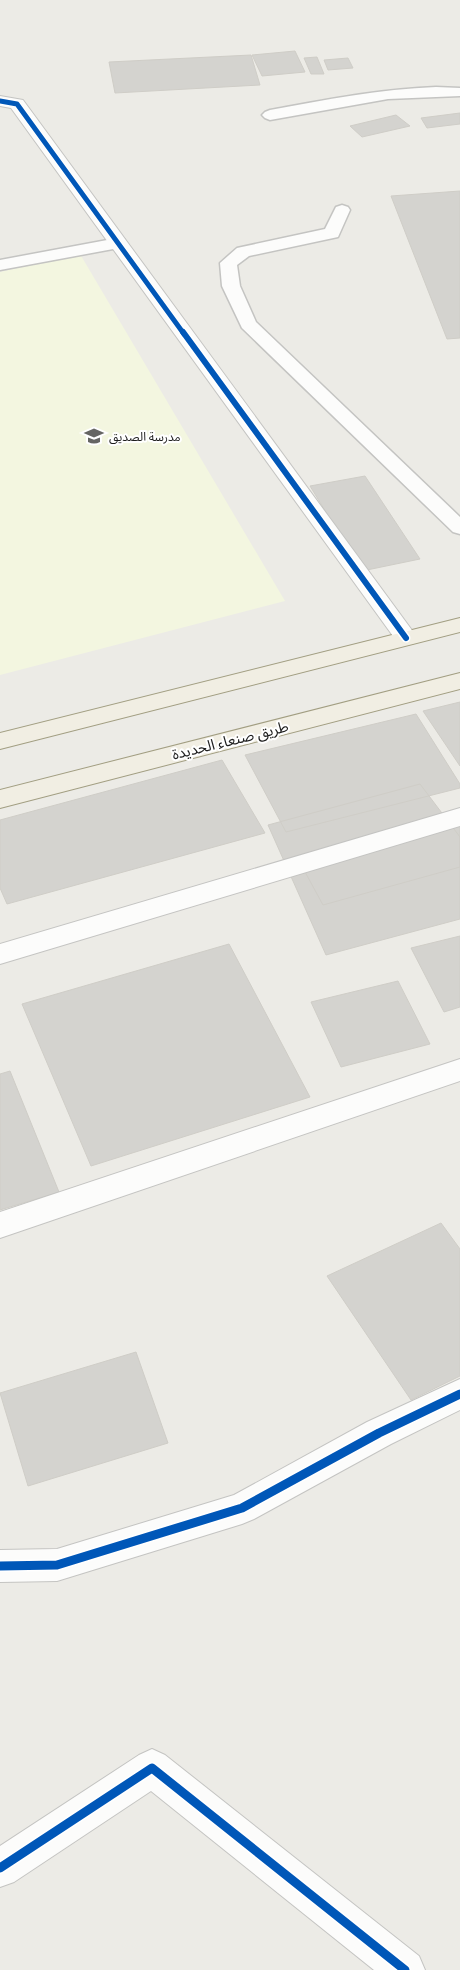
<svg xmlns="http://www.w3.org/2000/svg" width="460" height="1970" font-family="'Titillium Web','Noto Sans Arabic',sans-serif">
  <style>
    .education { fill: #f3f6e0 }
    .building { fill: #d4d3cf; stroke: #cfcdc7 }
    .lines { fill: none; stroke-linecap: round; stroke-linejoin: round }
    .lane-casing { stroke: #c4c4c2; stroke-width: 3 }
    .street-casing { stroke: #c4c4c2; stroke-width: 2 }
    .primary-casing { stroke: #a29e82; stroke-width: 2 }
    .lane { fill: #fcfcfb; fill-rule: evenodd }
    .street { fill: #fcfcfb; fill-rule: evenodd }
    .primary { fill: #f1eee3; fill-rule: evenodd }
    .cycleway-far2-casing { stroke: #fff; stroke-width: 7 }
    .cycleway-far1-casing { stroke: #fff; stroke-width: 9 }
    .cycleway-casing { stroke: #fff; stroke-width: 12 }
    .cycleway-far2 { stroke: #0057b8; stroke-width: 5 }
    .cycleway-far1 { stroke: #0057b8; stroke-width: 6 }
    .cycleway { stroke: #0057b8; stroke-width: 9 }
    .labels { text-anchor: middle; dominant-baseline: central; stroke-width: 4; stroke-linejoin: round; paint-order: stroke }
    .far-poi-label { font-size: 12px; fill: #1d1d1d; stroke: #fff; text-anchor: start }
    .street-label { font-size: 15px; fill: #1d1d1d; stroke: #fff }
  </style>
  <rect width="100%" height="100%" fill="#ecebe6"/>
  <path class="education" d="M80,254l205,347 -285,74v-403z"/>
  <path class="building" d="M295,51l10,21 -43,4 -10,-21z
    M251,55l9,30 -145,8 -6,-31z
    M317,57l7,17h-13l-7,-16z
    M348,58l5,10 -25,2 -4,-10z
    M460,113v11l-33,4 -6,-10z
    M396,115l14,11 -48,11 -12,-11z
    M460,191v147l-13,1 -56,-143z
    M365,476l55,83 -58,12 -52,-85z
    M460,702v64l-37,-55z
    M416,714l44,70v4l-174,44 -41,-77z
    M222,760l43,73 -258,71 -7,-16v-68z
    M420,784l40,53v82l-134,36 -58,-130z
    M460,815v52l-137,38 -25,-46z
    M460,936v71l-16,5 -33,-64z
    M229,944l81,153 -219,69 -69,-162z
    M398,981l32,63 -89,23 -30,-65z
    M10,1071l49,121 -59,18v-136z
    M441,1223l19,26v127l-49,24 -84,-124z
    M136,1352l32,91 -140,43 -28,-93z"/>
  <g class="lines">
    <g class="lane-casing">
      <path id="lane" d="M436,87l24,1v8l-72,3 -118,21 -5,-2 -3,-3 3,-3 5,-2c55,-10 110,-21 166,-23z
        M342,205l6,2 2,3 -12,27 -89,19 -12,9 3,21 16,36 204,195v17l-7,-2 -211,-204 -20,-42 -2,-23 17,-15 88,-19 11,-22z
        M118,238l6,1 2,4 -2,4 -124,23v-10z"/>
    </g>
    <g class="street-casing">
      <path id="street" d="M0,96l23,4 391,533 4,5 -4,5 -8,2 -8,-2 -387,-535 -11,-2z
        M460,808v18l-460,138v-20z
        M460,1059v22l-460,157v-26z
        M460,1379v31l-69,34 -137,75 -12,5 -185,57 -57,1v-32l57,-1 177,-54 133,-73z
        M152,1749l13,6 254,201 6,14h-51l-223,-179 -137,91 -14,5v-41l139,-91z"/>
    </g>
    <g class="primary-casing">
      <path id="primary" d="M460,618v14l-460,117v-16z
        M460,673v16l-460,119v-18z"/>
    </g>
    <use href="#lane" class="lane"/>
    <use href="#street" class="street"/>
    <use href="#primary" class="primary"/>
    <g class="cycleway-far2-casing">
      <path id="cycleway-far2" d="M0,101l17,3 167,230"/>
    </g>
    <g class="cycleway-far1-casing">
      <path id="cycleway-far1" d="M183,332l223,306"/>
    </g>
    <g class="cycleway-casing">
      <path id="cycleway" d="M0,1566l57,-1 185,-57 137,-75 81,-39
        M0,1868l152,-100 253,202"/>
    </g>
    <use href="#cycleway-far2" class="cycleway-far2"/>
    <use href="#cycleway-far1" class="cycleway-far1"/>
    <use href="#cycleway" class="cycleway"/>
  </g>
  <defs>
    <g id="school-bare" transform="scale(1.5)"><path d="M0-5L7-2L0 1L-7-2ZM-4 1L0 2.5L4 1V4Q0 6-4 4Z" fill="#656563" stroke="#fff" stroke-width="2.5" paint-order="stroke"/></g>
  </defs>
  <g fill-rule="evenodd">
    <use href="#school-bare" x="94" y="436"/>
  </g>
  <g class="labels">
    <g class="far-poi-label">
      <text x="109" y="436">مدرسة الصديق</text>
    </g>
    <g class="street-label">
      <text transform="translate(230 740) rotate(-14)">طريق صنعاء الحديدة</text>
    </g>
  </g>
</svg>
